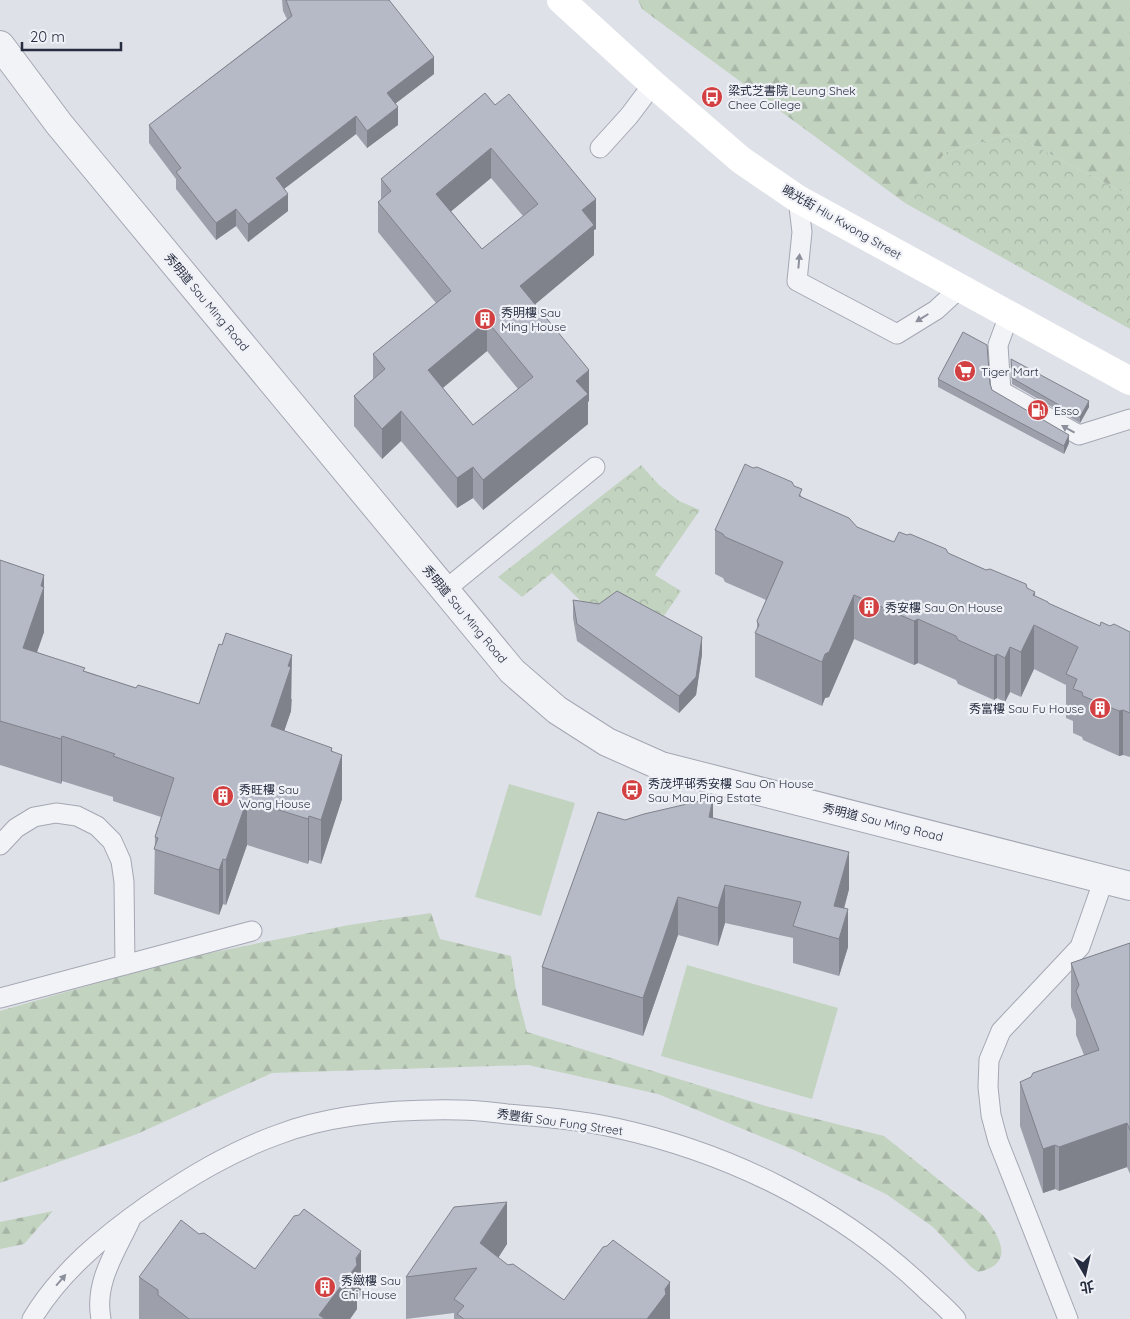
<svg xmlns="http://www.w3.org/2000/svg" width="1130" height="1319" font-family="Quicksand,'Noto Sans TC',sans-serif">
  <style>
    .grass { fill: #c2d3c0 }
    .forest { fill: url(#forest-firs) }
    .park { fill: url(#park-crowns) }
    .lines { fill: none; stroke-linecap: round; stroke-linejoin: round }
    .service-casing { stroke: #a4a7b3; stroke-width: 21 }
    .tertiary-casing { stroke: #a4a7b3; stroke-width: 30 }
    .service { stroke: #f2f3f7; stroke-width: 19 }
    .tertiary { stroke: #f2f3f7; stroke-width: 28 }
    .secondary { stroke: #fff; stroke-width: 28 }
    .wall { fill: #9da0aa; fill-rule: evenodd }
    .shaded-wall { fill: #7f828b }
    .building { fill: #b6bac6; stroke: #7f828b; fill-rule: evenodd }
    .oneway { fill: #8c909c }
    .labels { text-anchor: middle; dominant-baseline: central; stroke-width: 4.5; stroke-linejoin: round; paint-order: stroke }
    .poi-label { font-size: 12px; fill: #272d40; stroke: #eff1f6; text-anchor: start }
    .street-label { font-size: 12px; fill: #272d40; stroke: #eff1f6 }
  </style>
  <defs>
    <pattern id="forest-firs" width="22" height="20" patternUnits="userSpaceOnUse" patternTransform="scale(1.25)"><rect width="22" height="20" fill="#c2d3c0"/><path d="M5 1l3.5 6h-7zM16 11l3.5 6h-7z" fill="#a7b5a6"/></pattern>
    <pattern id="park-crowns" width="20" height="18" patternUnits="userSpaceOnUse" patternTransform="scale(1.25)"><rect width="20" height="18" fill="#c2d3c0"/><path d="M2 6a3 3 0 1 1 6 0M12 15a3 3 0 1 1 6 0" fill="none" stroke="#a7b5a6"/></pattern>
  </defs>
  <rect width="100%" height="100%" fill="#dfe1e9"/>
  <path class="grass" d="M509,784l66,19 -34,113 -66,-19z
    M687,965l151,43 -26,91 -151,-43z"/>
  <path class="forest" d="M638,0h492v196l-118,-62 -66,18 -41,51 -263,-194z
    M431,913l9,26 71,17 5,34 11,42 242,75 115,29 99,79c16,20 34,49 -5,57l-7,-5 -38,-40 -47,-33 -92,-44 -136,-56 -130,-29 -256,8 -135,61 -137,49v-172l180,-52 169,-34z
    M53,1211l-29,33 -24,5v-27z"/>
  <path class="park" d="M1012,134l118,62v133l-225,-126 41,-51z
    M641,465l18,20 20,16 21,9 -45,65 26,16 -26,38 -68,-22 -35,-34 -30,24 -24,-20z"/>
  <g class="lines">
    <g class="service-casing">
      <path id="service" d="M600,148l29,-32 24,-32
        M798,199l4,33 -5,49 100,53 39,-24 24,-22
        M1009,315l-11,30 3,46 78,44 51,-16
        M445,590l150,-123
        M0,845l16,-17 18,-11 22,-4 21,3 20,10 15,15 9,20 3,21 1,83
        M0,998l252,-67
        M32,1319c28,-47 72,-83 116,-114 41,-28 82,-53 129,-70 55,-21 124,-26 182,-25 16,0 32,2 48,4 36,3 74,6 109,14 114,25 221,78 306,158 11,11 24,21 34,33
        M101,1319c-7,-36 14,-66 29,-98
        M1068,1319l-70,-178 -7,-26 -3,-28 1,-27 12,-29 79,-84 24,-68"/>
    </g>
    <g class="tertiary-casing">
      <path id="tertiary" d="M0,45l59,79 453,547 45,39 50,32 54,24 469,120"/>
    </g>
    <use href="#service" class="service"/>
    <use href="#tertiary" class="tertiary"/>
    <path class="secondary" d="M561,0l92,84 88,76 57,39 332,182"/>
  </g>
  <path class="wall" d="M282,0h107l45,74 -38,29 2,22 -31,23 -11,-14 -72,55 4,22 -40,31 -12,-16 -20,14 -40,-51v-10l-27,-36v-18l138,-106 -4,-8z
    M485,93l111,136 -2,1v25l-59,49 54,97 -1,1v22l-105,86 -10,-12 -16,10 -56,-67 -19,18 -28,-33v-30l19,-17v-25l63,-51 -58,-71v-30l3,-2v-21zM491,178l32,38 -41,33 -31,-38zM487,351l31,38 -45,36 -30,-37z
    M1011,359l78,48 -9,16 -68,-39z
    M938,379l52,5 2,6 77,53 -5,11 -126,-67z
    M794,486l8,11 55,30 37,15 54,11 79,35 8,8 13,8 52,22h10l20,6v125l-7,-2 -4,1 -36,-16 -1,-3 -9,-4v-12l-7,-3v-33l-32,-16 -13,28 -11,-5 -5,10 -8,-4 -3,2 -36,-16 -2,-4 -38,-17 -4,2 -60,-26 -25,58 -4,1 -3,8 -67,-29v-44l2,-4v-8l9,-21 -41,-18 -2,-4 -8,-4v-44z
    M0,560l44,15v57l-7,20 48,19 51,17 63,16 93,-5 -1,12 -7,20 48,21 10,47 -21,65 -12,-4 -1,4 -61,-19 -21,60 -3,-1 -4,11 -65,-21 1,-57 6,-20 -48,-16v-4l-51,-16 -1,3 -61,-19z
    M573,600l129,54 -6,41 -17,18 -102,-72 -4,-23z
    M713,818l136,71 -5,20 4,38 -9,29 -46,-13v-25l-68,-15 -7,23 -40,-11 -35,101 -101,-31v-38l83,-147z
    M1130,943v231l-3,-7 -68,24 -4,-2 -12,4 -23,-67v-44l64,-27 -8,-20v-15l-5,-13v-44z
    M199,1234l56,35 106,26 -4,6v8l-7,10h-211v-42z
    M507,1244l-9,14 10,7 56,35 106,19h-216v-6l-48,6v-42z"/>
  <path class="shaded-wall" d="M434,57v17l-47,36v-17z
    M398,107v18l-31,23v-17z
    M356,116v18l-80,61v-17z
    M491,148v30l-55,46v-30z
    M288,194v17l-40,31v-18z
    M596,199v30l-2,1v25l-74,62v-31l62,-76z
    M236,209v17l-20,14v-17z
    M487,321v30l-59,49v-30z
    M589,370v31l-1,1v22l-105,86v-30l93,-99z
    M1089,401v6l-9,16v-6z
    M401,411v30l-19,18v-30z
    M1069,435v8l-5,11v-8z
    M473,467v31l-16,10v-30z
    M44,575v57l-21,60v-44z
    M1035,592v34l-1,-1v44l-13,28v-45l12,-57z
    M854,595v44l-25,58 -4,1 -3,8v-44z
    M918,619v44l-4,2v-44z
    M702,637v17l-6,41 -17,18v-17z
    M1010,647v45l-5,10v-44z
    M997,654v44l-3,2v-44z
    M292,655l-1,56 -20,59v-44l17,-60z
    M1123,710v45l-4,1v-45z
    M62,736v45l-1,3v-45z
    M332,748v38l10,-31v44l-21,65v-44l10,-69z
    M713,798v37l-4,-18z
    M247,800v45l-21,60v-45z
    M309,816v44l-1,4v-45z
    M849,852v37l-13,49 -2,-32z
    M223,859v45l-4,11v-45z
    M725,885v38l-7,23v-38z
    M678,897v38l-35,101v-38z
    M848,909v38l-9,29v-37z
    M1127,1123v44l-68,24v-44z
    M1055,1145v44l-12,4v-44z
    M507,1202v42l-27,42v-43z
    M361,1251v44l-4,6v8l-7,10h-31v-4z
    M670,1282v37h-23l18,-30z"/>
  <path class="building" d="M286,0h103l45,57 -47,36 11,14 -31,24 -11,-15 -80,62 12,16 -40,30 -12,-15 -20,14 -40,-51 5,-4 -32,-43 143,-109z
    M485,93l10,12 14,-11 87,105 -14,11 12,15 -74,61 69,84 -13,11 12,13 -105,86 -10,-13 -16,11 -56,-67 -19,18 -28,-33 31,-27 -12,-15 78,-63 -73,-89 13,-11 -10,-12zM491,148l47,56 -56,45 -46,-55zM487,321l46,56 -60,48 -45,-55z
    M963,332l24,13 3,39 2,6 77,45 -5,11 -126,-67z
    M1011,359l78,42 -9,16 -68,-39z
    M745,464l8,4 4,-1 35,15 2,4 8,3 -3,7 50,22 8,9 37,15 5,-10 8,3 3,-1 36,15 2,4 38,17 4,-1 36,15 1,4 8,4 -2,3 15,7v1l52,23 1,-4 9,4 4,-2 16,8v81l-7,-3 -4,1 -36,-15 -1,-4 -9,-3 4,-10 -11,-5 12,-27 -44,-22 -13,27 -11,-5 -5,11 -8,-4 -3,2 -36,-16 -2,-4 -38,-17 -4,2 -60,-26 -25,57 -4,2 -3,8 -67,-29 4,-8 -2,-4 26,-59 -58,-25 -2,-3 -8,-4z
    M0,560l44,15 -3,11 3,1 -21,61 62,20 -2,3 53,17 2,-3 61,19 20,-60 3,1 4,-12 66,22 -4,11 3,1 -20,59 61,22 -1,3 11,4 -21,65 -12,-4 -1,3 -61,-19 -21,60 -3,-1 -4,11 -65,-21 4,-11 -3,-1 19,-59 -61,-22 2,-2 -53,-18 -1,3 -61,-18z
    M617,591l85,46 -6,40 -17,19 -102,-72 -4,-24 26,4z
    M713,798l-4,19 140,35 -15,54 14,3 -9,30 -46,-13 8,-24 -76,-17 -7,23 -40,-11 -35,101 -101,-31 56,-155 27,8 19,-6z
    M1130,943v187l-3,-7 -68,24 -4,-2 -12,4 -23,-67 11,-5 2,-4 66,-23 -23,-59 3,-6 -8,-22z
    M507,1202l-27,41 28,22 5,-1 51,36 39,-53 4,-1 6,-6 57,42 -5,7 1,5 -19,25h-183l-7,-5 7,-8 -10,-7 23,-31 -71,9 48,-70z
    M304,1209l57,42 -5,7 1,7 -38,50 6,4h-136l-31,-24v-5l-19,-13 42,-57 18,14 5,-1 51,36 39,-53 5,-1z"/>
  <defs><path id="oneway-solid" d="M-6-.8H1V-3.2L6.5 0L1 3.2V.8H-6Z" transform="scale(1.25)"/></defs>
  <g class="oneway">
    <use href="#oneway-solid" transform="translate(799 261) rotate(-85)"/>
    <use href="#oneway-solid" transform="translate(922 318) rotate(148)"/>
    <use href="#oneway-solid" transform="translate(1068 429) rotate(-151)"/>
    <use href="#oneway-solid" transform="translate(61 1280) rotate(-49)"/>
  </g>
  <defs>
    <g id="bus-disc" transform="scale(1.125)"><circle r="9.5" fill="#d24042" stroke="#eff1f6"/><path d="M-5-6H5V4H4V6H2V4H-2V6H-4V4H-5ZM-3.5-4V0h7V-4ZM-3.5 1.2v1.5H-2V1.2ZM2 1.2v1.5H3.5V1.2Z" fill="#fff"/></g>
    <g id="building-disc" transform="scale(1.125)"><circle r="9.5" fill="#d24042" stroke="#eff1f6"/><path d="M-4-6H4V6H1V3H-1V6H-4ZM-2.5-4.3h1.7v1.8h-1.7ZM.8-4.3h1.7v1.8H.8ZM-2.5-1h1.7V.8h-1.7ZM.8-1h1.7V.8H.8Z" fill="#fff"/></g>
    <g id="supermarket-disc" transform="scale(1.125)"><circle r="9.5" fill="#d24042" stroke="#eff1f6"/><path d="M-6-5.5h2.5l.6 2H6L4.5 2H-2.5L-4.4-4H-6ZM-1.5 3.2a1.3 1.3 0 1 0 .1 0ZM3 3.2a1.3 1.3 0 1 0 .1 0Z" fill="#fff"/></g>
    <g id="fuel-disc" transform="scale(1.125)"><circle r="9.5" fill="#d24042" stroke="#eff1f6"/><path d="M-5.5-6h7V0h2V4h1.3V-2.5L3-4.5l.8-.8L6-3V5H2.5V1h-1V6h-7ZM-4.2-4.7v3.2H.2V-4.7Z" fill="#fff"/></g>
  </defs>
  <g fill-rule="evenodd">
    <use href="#bus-disc" x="712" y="97"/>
    <use href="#building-disc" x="485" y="319"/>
    <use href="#supermarket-disc" x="965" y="371"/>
    <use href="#fuel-disc" x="1038" y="410"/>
    <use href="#building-disc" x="869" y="607"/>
    <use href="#building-disc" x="1100" y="708"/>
    <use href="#bus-disc" x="632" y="790"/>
    <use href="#building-disc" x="223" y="796"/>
    <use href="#building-disc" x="325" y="1287"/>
  </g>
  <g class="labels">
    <g class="poi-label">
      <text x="728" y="90">梁式芝書院 Leung Shek<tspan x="728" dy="14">Chee College</tspan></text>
      <text x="501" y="312">秀明樓 Sau<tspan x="501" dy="14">Ming House</tspan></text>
      <text x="981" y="371">Tiger Mart</text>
      <text x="1054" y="410">Esso</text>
      <text x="885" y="607">秀安樓 Sau On House</text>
      <text x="1084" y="708" text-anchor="end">秀富樓 Sau Fu House</text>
      <text x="648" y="783">秀茂坪邨秀安樓 Sau On House<tspan x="648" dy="14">Sau Mau Ping Estate</tspan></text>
      <text x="239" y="789">秀旺樓 Sau<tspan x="239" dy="14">Wong House</tspan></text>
      <text x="341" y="1280">秀緻樓 Sau<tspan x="341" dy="14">Chi House</tspan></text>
    </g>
    <g class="street-label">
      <text transform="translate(842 222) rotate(30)">曉光街 Hiu Kwong Street</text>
      <text transform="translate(207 302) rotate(50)">秀明道 Sau Ming Road</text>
      <text transform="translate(465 614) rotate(50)">秀明道 Sau Ming Road</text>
      <text transform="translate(883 822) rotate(14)">秀明道 Sau Ming Road</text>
      <text transform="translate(560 1122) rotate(8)">秀豐街 Sau Fung Street</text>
    </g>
  </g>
  <g transform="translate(1085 1274) rotate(171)" stroke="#eff1f6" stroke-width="4" paint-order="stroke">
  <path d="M0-4L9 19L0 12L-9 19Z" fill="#272d40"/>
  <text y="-8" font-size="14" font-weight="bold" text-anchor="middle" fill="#272d40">北</text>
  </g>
  <path d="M22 42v8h99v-8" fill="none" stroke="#272d40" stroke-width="2.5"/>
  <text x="30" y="42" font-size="15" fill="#272d40" stroke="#eff1f6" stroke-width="4" paint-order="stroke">20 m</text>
</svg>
